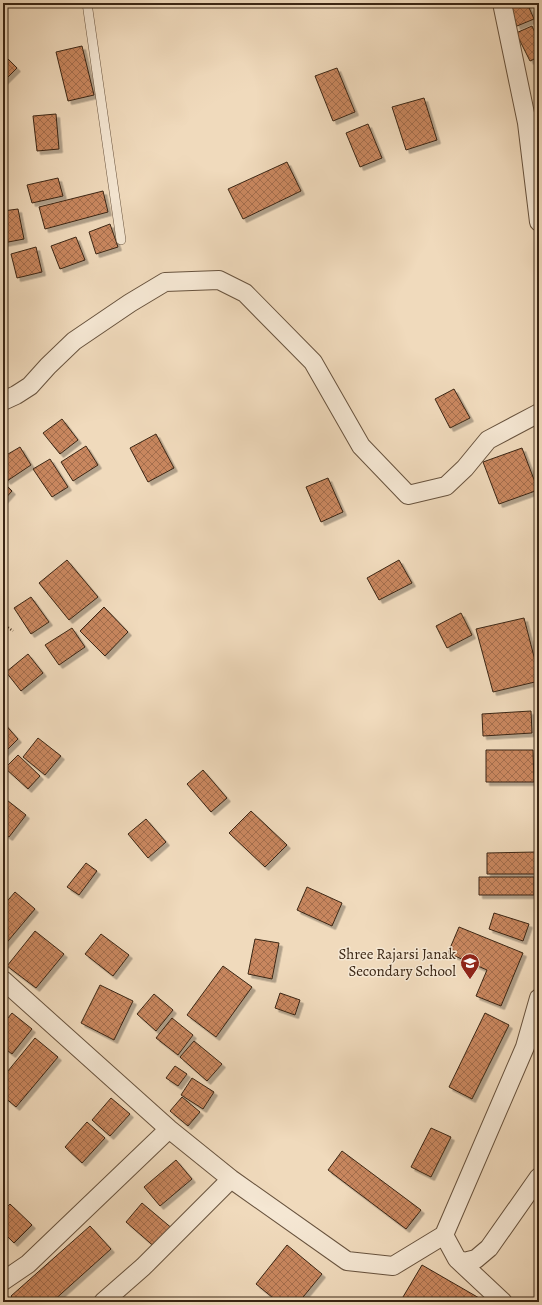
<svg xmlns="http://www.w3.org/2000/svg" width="542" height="1305" font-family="Alegreya,serif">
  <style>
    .building { fill: url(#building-cross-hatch); stroke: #3b2614; filter: url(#shadow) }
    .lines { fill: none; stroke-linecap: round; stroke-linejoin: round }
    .lane-casing { stroke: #68533e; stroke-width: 10 }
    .street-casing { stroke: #68533e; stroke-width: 20 }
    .path { stroke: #3b2614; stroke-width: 2.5; stroke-dasharray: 1 2; stroke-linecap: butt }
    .lane { stroke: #f5e7d3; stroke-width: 9 }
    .street { stroke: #f5e7d3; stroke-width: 18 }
    .labels { text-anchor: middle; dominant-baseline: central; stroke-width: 3; stroke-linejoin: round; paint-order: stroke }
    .poi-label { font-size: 15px; fill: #3b2614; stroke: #f5e7d3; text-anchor: end }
  </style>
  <defs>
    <pattern id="building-cross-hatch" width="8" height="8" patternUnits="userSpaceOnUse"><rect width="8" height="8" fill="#c9875f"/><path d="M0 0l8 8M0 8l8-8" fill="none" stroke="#a46e4d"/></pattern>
    <filter id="shadow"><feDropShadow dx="3.5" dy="3.5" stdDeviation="0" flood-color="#0004"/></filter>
  </defs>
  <rect width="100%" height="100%" fill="#f0dabc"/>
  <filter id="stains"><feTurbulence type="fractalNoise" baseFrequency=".005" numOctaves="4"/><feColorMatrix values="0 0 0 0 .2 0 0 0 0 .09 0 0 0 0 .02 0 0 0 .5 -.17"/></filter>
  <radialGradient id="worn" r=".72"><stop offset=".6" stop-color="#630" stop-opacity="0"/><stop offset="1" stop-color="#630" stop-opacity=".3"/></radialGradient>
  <path class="building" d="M507,3h20l7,16 -17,7z
    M532,26l7,15v16l-9,4 -14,-28z
    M82,46l12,49 -26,6 -12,-49z
    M5,56l12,12 -14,14v-25z
    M337,68l18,44 -22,9 -18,-45z
    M424,98l13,42 -31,10 -14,-43z
    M56,114l3,35 -22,2 -4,-35z
    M368,124l14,34 -22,9 -14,-34z
    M287,162l14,29 -58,28 -15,-30z
    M58,178l5,18 -31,7 -5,-18z
    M103,191l5,21 -63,17 -6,-22z
    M18,209l6,30 -21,4v-32z
    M110,224l8,23 -22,7 -7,-22z
    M76,237l9,23 -25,9 -9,-23z
    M36,247l6,25 -25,6 -6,-24z
    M454,389l16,29 -20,10 -15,-29z
    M62,419l16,21 -18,14 -17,-21z
    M156,434l18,34 -26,14 -18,-34z
    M86,446l12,19 -25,16 -12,-19z
    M20,447l11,18 -24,16 -4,-7v-17z
    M522,448l16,42 -39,14 -16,-42z
    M50,459l18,28 -16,10 -19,-28z
    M328,478l15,34 -22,10 -15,-35z
    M3,482l9,9 -9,10z
    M67,560l31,37 -29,23 -30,-37z
    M399,560l13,23 -33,17 -12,-22z
    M31,597l18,25 -18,12 -17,-26z
    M104,607l24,25 -23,24 -25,-25z
    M461,613l11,22 -25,13 -11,-22z
    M524,618l15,58v5l-46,11 -17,-63z
    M72,628l13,19 -26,18 -14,-20z
    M28,654l15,19 -22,18 -15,-19z
    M531,711l1,22 -49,3 -1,-22z
    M3,722l15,17 -15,15z
    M38,738l23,18 -16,19 -22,-18z
    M486,750h47l1,32h-48z
    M18,755l22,21 -12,13 -23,-21z
    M203,770l24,28 -16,14 -24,-28z
    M3,797l23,18 -17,22 -6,-4z
    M251,811l36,34 -22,22 -36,-34z
    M146,819l20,23 -18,16 -20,-24z
    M536,852v22h-49v-21z
    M86,863l11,8 -18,24 -12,-8z
    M479,877h55v18h-55z
    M307,887l35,16 -10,23 -35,-16z
    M15,892l20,17 -32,38v-41z
    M494,913l35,11 -6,17 -34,-12z
    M459,927l64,26 -22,53 -25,-10 11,-26 -39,-17z
    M35,931l29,23 -28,34 -29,-22z
    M101,934l28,21 -16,21 -28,-22z
    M255,939l24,4 -7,36 -24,-5z
    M223,966l29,21 -36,50 -29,-22z
    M100,985l33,16 -19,39 -33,-17z
    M280,993l20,7 -5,15 -20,-7z
    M154,994l19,16 -17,21 -19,-17z
    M12,1013l20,16 -20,25 -9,-7v-23z
    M485,1013l24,12 -37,74 -23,-12z
    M172,1018l21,17 -15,20 -22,-17z
    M35,1038l23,19 -42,50 -13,-11v-19z
    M194,1041l28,23 -15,17 -27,-24z
    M175,1066l12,8 -9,12 -12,-8z
    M192,1078l22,14 -11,17 -22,-14z
    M182,1097l18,15 -12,14 -18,-15z
    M111,1098l19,16 -20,22 -18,-16z
    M87,1122l18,16 -23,25 -17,-16z
    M431,1128l20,9 -20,40 -20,-10z
    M342,1151l79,59 -15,19 -78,-59z
    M176,1160l16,19 -32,27 -16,-19z
    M142,1203l32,27 -17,19 -31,-27z
    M10,1204l22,21 -18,18 -11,-11v-21z
    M90,1226l21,23 -59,53h-35l-6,-6z
    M287,1245l35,29 -23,28h-21l-22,-18z
    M422,1265l64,37h-86z"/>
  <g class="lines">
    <g class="lane-casing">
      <path id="lane" d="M87,3l34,237"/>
    </g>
    <g class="street-casing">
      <path id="street" d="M502,3l25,120 12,99
        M3,401l13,-6 14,-9 18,-20 26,-25 56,-38 35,-21 54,-2 26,13 68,69 48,84 47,49 38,-9 19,-18 23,-28 51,-27
        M3,980l166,149 62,50 116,82 46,5 51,-31 81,-188 14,-49
        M444,1235l13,24 7,3 12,-3 13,-11 50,-71
        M457,1259l46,43
        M3,1281l25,-17 141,-135
        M103,1302l40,-35 88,-88"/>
    </g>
    <path class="path" d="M3,624l10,7"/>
    <use href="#lane" class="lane"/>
    <use href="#street" class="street"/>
  </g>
  <defs>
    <g id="school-pin" transform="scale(1)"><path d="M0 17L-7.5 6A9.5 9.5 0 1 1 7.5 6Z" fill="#8f2418" stroke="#f5e7d3"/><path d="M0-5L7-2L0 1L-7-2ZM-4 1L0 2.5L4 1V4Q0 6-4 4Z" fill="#fff"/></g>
  </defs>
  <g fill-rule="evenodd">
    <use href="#school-pin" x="470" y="963"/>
  </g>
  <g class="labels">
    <g class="poi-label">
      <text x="456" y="954">Shree Rajarsi Janak<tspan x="456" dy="17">Secondary School</tspan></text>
    </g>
  </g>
  <rect width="542" height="1305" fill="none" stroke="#f0dabc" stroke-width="16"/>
  <rect x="4" y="4" width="534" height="1297" fill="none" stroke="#3b2614" stroke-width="2"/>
  <rect x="8" y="8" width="526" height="1289" fill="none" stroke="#3b2614"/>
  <rect width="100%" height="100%" filter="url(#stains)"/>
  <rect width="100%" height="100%" fill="url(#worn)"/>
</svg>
